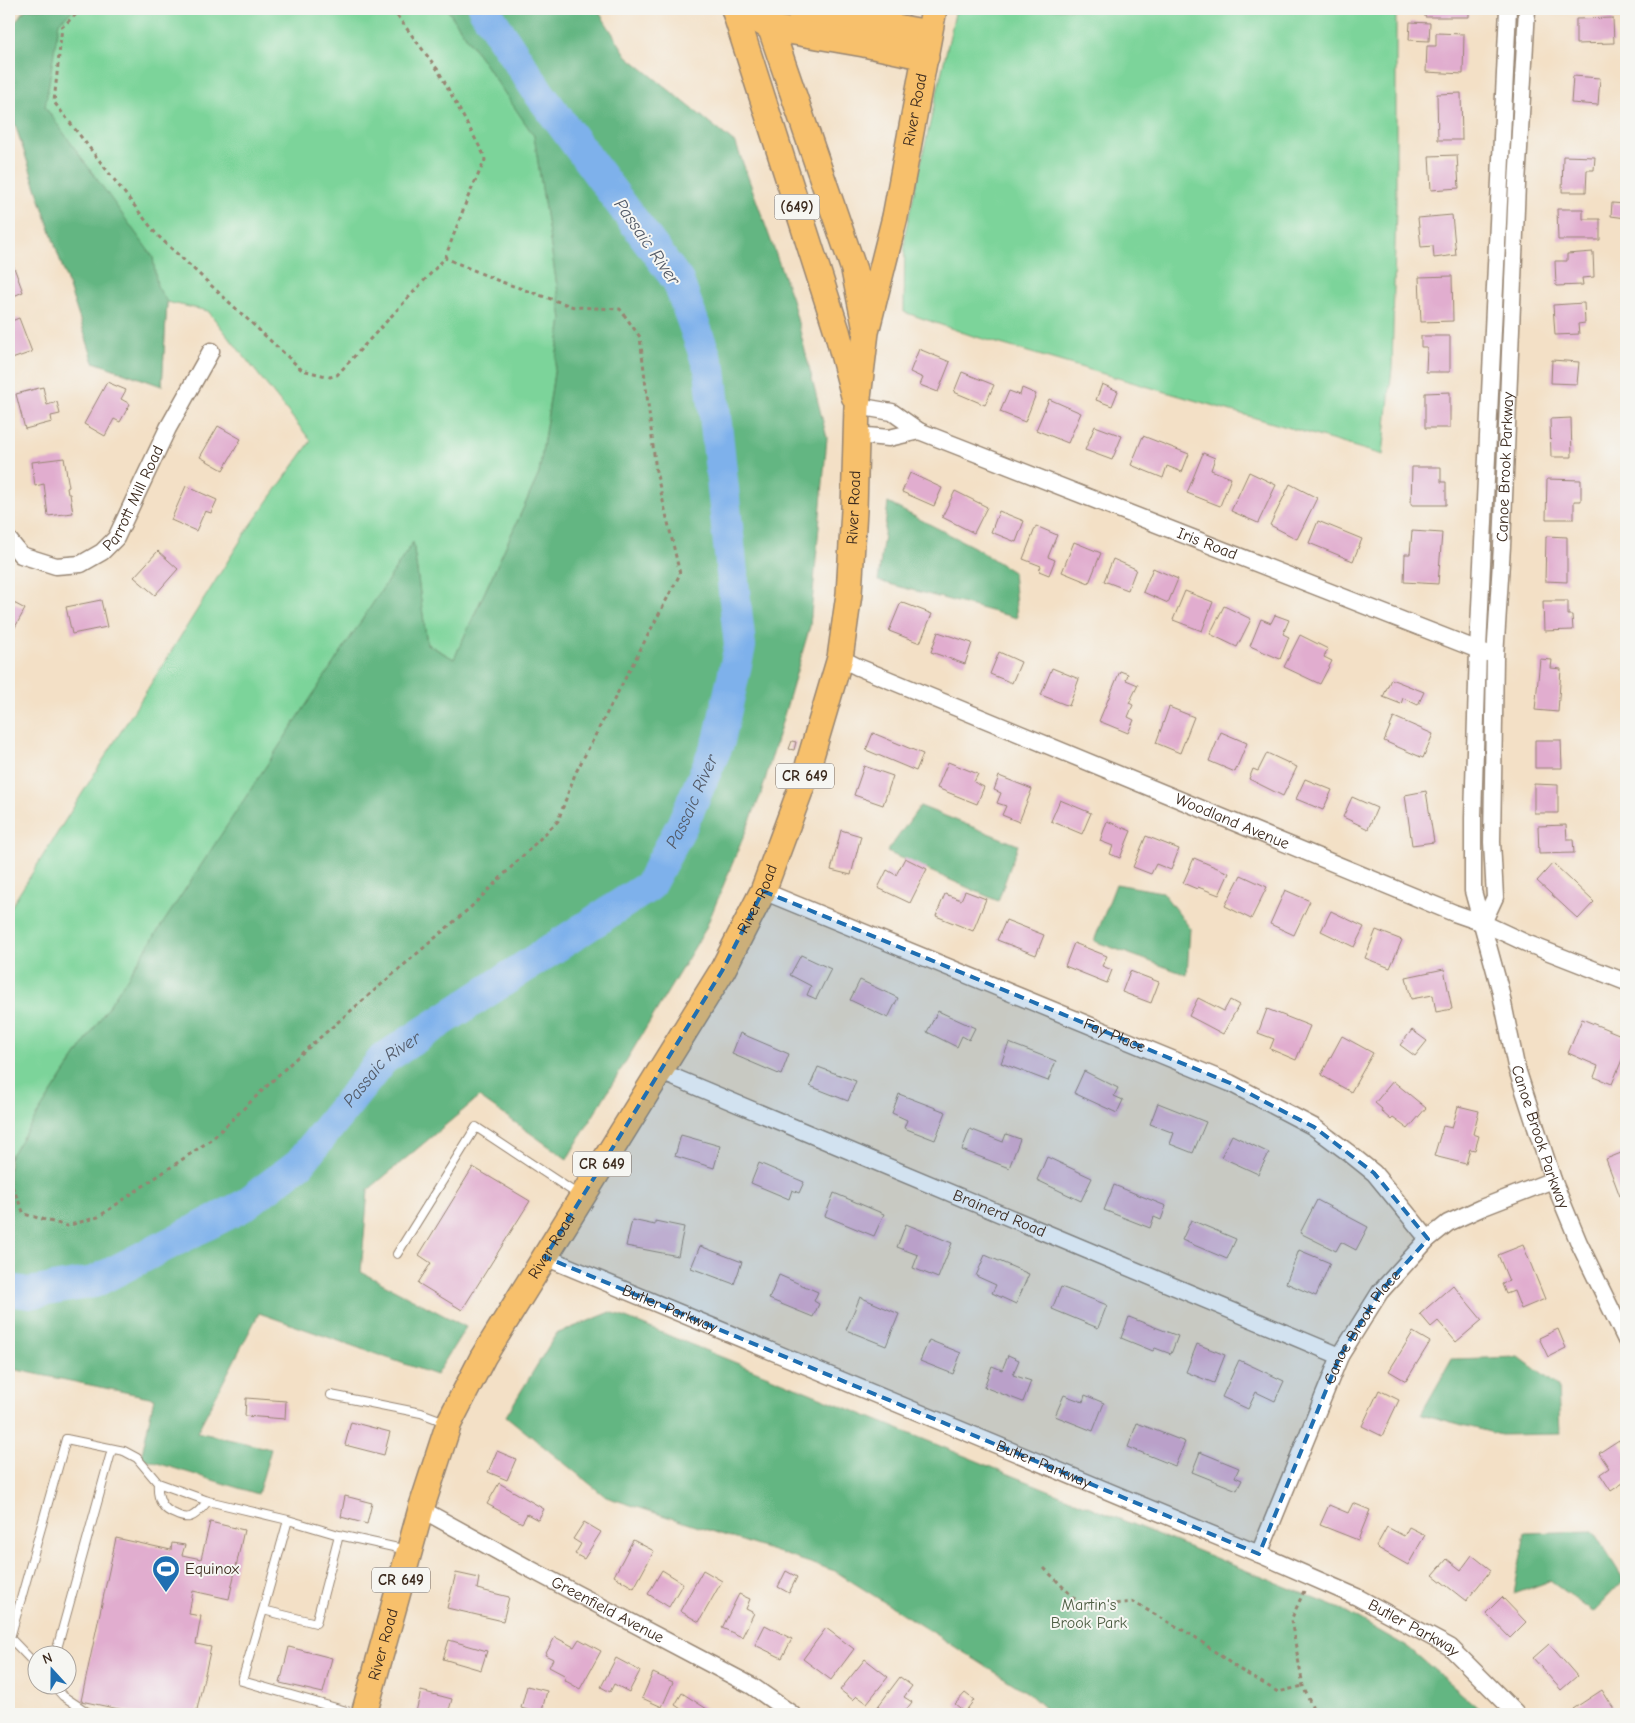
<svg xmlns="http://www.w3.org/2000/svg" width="1635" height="1723" font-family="'Comic Neue',sans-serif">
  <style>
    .green { fill: #7bd49a; stroke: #5b7f5c }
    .forest { fill: #64b682; stroke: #507050 }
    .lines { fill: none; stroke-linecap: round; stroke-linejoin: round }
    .river { stroke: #7eb1eb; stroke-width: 32 }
    .building { fill: #e1adcf }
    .service-casing { stroke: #978572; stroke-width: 10 }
    .minor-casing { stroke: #978572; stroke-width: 19 }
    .primary-casing { stroke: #978572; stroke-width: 28 }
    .path { stroke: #978572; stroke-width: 3; stroke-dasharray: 4 4; stroke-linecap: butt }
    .service { stroke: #fff; stroke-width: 8 }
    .minor { stroke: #fff; stroke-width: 16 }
    .primary { stroke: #f7c06c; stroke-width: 25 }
    .marked { fill: #1f6fb2; fill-opacity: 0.2; stroke: #1f6fb2; stroke-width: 4; stroke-dasharray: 10 6; stroke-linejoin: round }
    .labels { text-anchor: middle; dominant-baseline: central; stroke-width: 4; stroke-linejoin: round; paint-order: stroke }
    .shield { fill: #f6f6f2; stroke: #73675e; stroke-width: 1 }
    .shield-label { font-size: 15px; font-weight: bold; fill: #3b2a1e }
    .street-label { font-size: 16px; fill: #3b2a1e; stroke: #f6f6f2 }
    .poi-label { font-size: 16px; fill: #3b2a1e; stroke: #f6f6f2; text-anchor: start }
    .park-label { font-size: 16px; fill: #4e5d43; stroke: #f6f6f2 }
    .water-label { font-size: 18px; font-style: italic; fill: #525966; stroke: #f6f6f2 }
  </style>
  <rect width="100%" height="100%" fill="#f6f6f2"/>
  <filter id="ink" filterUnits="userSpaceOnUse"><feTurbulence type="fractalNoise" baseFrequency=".02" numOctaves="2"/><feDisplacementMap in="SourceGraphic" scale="10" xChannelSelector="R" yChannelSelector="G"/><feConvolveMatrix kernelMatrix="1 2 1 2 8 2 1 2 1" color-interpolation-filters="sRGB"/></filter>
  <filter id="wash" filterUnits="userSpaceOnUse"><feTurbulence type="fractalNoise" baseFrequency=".0096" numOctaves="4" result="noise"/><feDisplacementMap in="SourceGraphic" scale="20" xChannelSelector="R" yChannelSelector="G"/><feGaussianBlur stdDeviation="1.12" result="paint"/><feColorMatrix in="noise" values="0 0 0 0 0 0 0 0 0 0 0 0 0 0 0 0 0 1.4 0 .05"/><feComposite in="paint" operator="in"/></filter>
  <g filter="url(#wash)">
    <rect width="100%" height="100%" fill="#f3e0c6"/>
    <path class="green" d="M26,9h421l87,126 28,184 -23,155 -85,185 -27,-15 -14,-101 -404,615v-248l237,-378 65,-91 -103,-130 -41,-9 -5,84 -68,-24 -85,-256v-76z
      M956,9h440v195l-4,164 -9,87 -410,-119 -69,-24 1,-79z"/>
    <path class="forest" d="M26,9h48l-15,13 -14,85 108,150 4,29 10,16 -5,84 -68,-24 -85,-256v-76z
      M447,9h150l30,47 109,88 56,155 35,139 -17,188 -49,168 -56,136 -138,229 -88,-62 -111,93 -7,82 105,55 -30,48 -177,-62 -62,119 74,17 -13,45 -117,-36 13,-60 -142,-29 -3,-9v-202l404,-616 14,102 27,15 85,-185 23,-155 -28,-183z
      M888,503l86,44 39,25 4,46 -139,-37z
      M920,806l98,39 -20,56 -111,-49z
      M1116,884l46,8 28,36 -3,47 -93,-34z
      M611,1312l732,298 66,38 76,66h-434l-23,-21 -193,-122 -229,-74 -100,-81 50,-82z
      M1519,1357l39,29 2,48 -59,1 -80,-21 31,-55z
      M1593,1531l31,49 -31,32 -43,-31 -36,13 11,-61z"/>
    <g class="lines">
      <path class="river" id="s1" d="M9,1290l20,3 65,-11 149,-76 57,-43 83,-104 266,-173 33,-61 37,-84 21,-95 -30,-277 -32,-88 -139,-188 -55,-84"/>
    </g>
    <g id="blocks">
      <path class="building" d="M1425,9h44v8h-44z
        M1613,18l1,25 -38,1v-25z
        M1410,22l20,1 -1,18 -20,-1z
        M1436,33l28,1 -1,40 -37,-2 1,-26h9z
        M1573,76l27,2 -2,27 -27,-2z
        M1461,93l1,47h-24l-1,-46z
        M1457,155l2,33 -28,2 -2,-34z
        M1563,156l32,1 -1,13h-7l-1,22h-24z
        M1612,203l14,1v14l-15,-2z
        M1557,209h26v10h17v21h-42z
        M1452,215l4,40 -22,3 -1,-12 -12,1 -3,-29z
        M1593,252l1,25 -12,1 1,7 -27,1 -1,-25h12v-7z
        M9,254l14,38 -14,6z
        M1452,276l1,45 -32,1 -2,-45z
        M1584,303l1,20 -7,1 1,10 -24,1 -2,-30z
        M19,318l13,34 -23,8v-38z
        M1421,336h29v36h-24l1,-25h-6z
        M919,349l31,13 -12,30 -18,-7 3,-7 -13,-6z
        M1552,360l27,2 -2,22 -26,-1z
        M962,372l32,13 -9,20 -31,-13z
        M107,382l19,8 -5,9 9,5 -10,18 -6,-3 -9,17 -21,-12z
        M1102,384l16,7 -6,15 -16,-6z
        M43,387l4,18 10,-3 3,12 -9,2 1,6 -27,7 -9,-35z
        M1022,388l14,6 -11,28 -25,-10 9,-21 11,4z
        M1450,392v36h-25v-35z
        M1049,399l32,14 -13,30 -32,-13z
        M1571,418l1,39h-21l-1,-38z
        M218,426l23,13 -18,31 -23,-13z
        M1095,426l27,10 -10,24 -27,-10z
        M1143,436l46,18 -7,18 -15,-6 -4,12 -32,-13z
        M1203,453l12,5 -4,12 20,8 -11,28 -33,-13z
        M64,458l5,29 -2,1 1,6h2l3,19 -25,3 -4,-32 -9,2 -3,-24z
        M1412,467h29v15h5v23h-35z
        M1249,472l27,13 -18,38 -27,-12z
        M910,473l32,15 -8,18 -32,-14z
        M1547,479l34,1v21h-7v18h-28z
        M1290,484l27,14 -20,41 -27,-14z
        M186,486l31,14 -6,13 -6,-2 -9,20 -25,-11z
        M955,491l32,16 -13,26 -32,-16z
        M999,511l25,10 -8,21 -25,-10z
        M1318,521l44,18 -9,22 -44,-18z
        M1036,526l21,9 -9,22 7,3 -6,15 -10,-4 2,-5 -18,-7z
        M1412,531l30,2 -4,51 -34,-2 1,-28h5z
        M1546,536l21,1v45l-22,-1z
        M1074,542l27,11 -12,30 -27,-11z
        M158,551l20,18 -23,26 -21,-18z
        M1113,559l23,10 -8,21 -24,-9z
        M1153,568l25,11 -10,24 -25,-11z
        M1185,591l28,11 -11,29 -29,-11z
        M9,592l4,2 -2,5 2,2 -1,1 13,7 -12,22 -4,-2z
        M101,600l6,27 -35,7 -6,-27z
        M1543,601h25v14h4l1,15 -29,1z
        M901,602l31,12 -12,29 -31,-12z
        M1224,606l27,13 -14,28 -27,-13z
        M1275,615l14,5 -6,14 6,3 -9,22 -30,-13 11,-27 10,4z
        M938,632l34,11 -7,21 -34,-12z
        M1300,635l28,14 -4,8 8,4 -12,23 -36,-17z
        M999,652l22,10 -9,21 -22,-9z
        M1540,659l12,1 -1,8 10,1 -3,43 -23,-2z
        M1052,668l27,11 -10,27 -28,-11z
        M1120,671l8,3 -2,6 12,5 -9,18 4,2 -5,12 6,3 -6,13 -29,-12z
        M1391,679l33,13 -6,13 -15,-7 -2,6 -18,-7z
        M1169,707l25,10 -14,36 -24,-10z
        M1394,717l39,17 -10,24 -39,-17z
        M1221,732l26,11 -12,29 -26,-11z
        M873,733l50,21 -7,17 -50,-21z
        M1535,740h26l1,28h-27z
        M792,741l4,1 -2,8 -5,-1z
        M1267,753l30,14 -14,29 -34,-17 4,-10 5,2z
        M948,762l30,12 -4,8 10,5 -7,17 -40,-16z
        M864,766l29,10 -10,29 -29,-10z
        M999,776l33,13 -13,33 -17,-7 4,-9 -9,-3 4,-10 -7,-3z
        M1305,779l27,11 -9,20 -27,-11z
        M1534,784l24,1v28h-24z
        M1426,791l8,51 -22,3 -7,-50z
        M1352,797l25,11 -9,21 -25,-12z
        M1060,800l31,13 -9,21 -31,-13z
        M1107,821l24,10 -11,27 -10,-4 3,-8 -13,-5z
        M1566,825l1,14h6l1,14 -35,1 -1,-28z
        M841,830l20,6 -10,39 -20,-5z
        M1146,836l33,13 -8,21 -15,-6 -5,10 -18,-7z
        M905,858l22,11 -17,34 -32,-15 9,-18 9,5z
        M1194,858l35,15 -10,22 -21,-8 -1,2 -14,-6z
        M1553,863l41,39 -16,17 -41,-38z
        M1241,875l26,12 -16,32 -26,-13z
        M1285,890l25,11 -16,34 -24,-11z
        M965,891l21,8 -13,32 -37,-15 9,-22 16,6z
        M1331,911l33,16 -10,20 -33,-16z
        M1006,920l38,15 -8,20 -39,-15z
        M1376,930l26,10 -12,28 -25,-10z
        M1074,943l33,13 -5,10 10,4 -5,13 -42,-17z
        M801,955l30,14 -15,30 -9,-4 4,-9 -21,-11z
        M1444,969l8,40 -16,3 -3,-17 -22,4 -5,-22z
        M1130,971l29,11 -8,21 -29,-11z
        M860,980l38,18 -10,20 -38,-18z
        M1198,998l26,13 6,-11 9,5 -16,29 -34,-18z
        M1267,1009l43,17 -14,34 -26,-11 4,-10 -16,-6z
        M938,1011l37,17 -6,12 -7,-4 -5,11 -30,-15z
        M1582,1019l44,18v13l-14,34 -18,-7 4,-11 -30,-13z
        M1412,1030l15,11 -12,15 -15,-11z
        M740,1033l49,21 -8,21 -49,-21z
        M1342,1036l31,17 -22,39 -30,-17z
        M1009,1043l47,18 -8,20 -47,-18z
        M818,1067l38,14 -8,20 -38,-15z
        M1084,1071l34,17 -4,8 9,4 -6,13 -43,-20z
        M1393,1081l33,27 -18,21 -15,-11 -2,2 -10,-9 1,-2 -7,-6z
        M899,1094l47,18 -11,28 -31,-12 3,-8 -15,-7z
        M1158,1103l48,19 -13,31 -23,-9 4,-11 -24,-9z
        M1458,1106l21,5 -6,23 6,2 -4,14 -5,-1 -4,15 -32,-8 9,-30 9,2z
        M970,1129l33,13 3,-8 14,5 -11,29 -47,-18z
        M681,1135l39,11 -6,22 -39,-12z
        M1232,1135l37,18 -11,21 -37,-17z
        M1626,1151v46l-5,2 -15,-40z
        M1047,1157l45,21 -11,23 -44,-21z
        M759,1163l45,19 -5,11 -7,-3 -3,9 -38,-16z
        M473,1167l57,34 -68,109 -44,-27 13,-20 -12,-8z
        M1114,1185l52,21 -5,14 -7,-3 -4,11 -46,-18z
        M834,1193l50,21 -10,22 -49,-20z
        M1317,1200l51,27 -12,23 -15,-8 -5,9 -36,-18z
        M632,1220l23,5v-4l29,6 -6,29 -52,-10z
        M1191,1220l45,19 -9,20 -45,-19z
        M906,1224l46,19 -14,35 -25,-10 5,-13 -21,-8z
        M1523,1245l22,54 -24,10 -7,-18 -8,3 -4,-10 7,-3 -11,-26z
        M700,1246l42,16 -8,22 -43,-16z
        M1299,1250l31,13 -14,33 -30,-13z
        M985,1255l44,19 -13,30 -24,-11 4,-8 -20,-9z
        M779,1275l39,17 -4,9 5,3 -6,13 -44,-18z
        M1453,1285l29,35 -26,22 -18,-21 -7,6 -11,-13z
        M1061,1287l46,18 -9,23 -46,-19z
        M860,1297l39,17 -13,32 -40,-16z
        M1129,1317l49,19 -7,18 -16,-6 -2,3 -32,-13z
        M1558,1329l8,19 -18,9 -9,-19z
        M1413,1332l17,10 -24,39 -17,-10z
        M929,1340l32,13 -8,21 -33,-13z
        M1197,1344l28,11 -11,28 -28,-11z
        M1008,1355l11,5 -6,15 18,6 -8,21 -39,-15 8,-21 10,4z
        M1239,1360l45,21 -9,20 -19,-9 -8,17 -26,-12z
        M1379,1390l20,10 -17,36 -20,-10z
        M1064,1395l19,7 2,-7 19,8 -11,28 -38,-15z
        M246,1398l40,3 -1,18 -40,-3z
        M351,1422l39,10 -6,23 -39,-10z
        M1137,1423l48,19 -10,24 -47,-19z
        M1619,1440l7,12v29l-15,10 -11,-17 9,-6 -10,-15z
        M497,1451l19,8 -9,21 -19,-8z
        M1200,1452l39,16 -4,9 7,3 -5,10 -45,-18z
        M499,1483l45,26 -6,11 -11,-6 -5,9 -35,-19z
        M345,1496l27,7 -5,21 -26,-7z
        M1353,1503l17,7 -12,30 -38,-15 9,-20 19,8z
        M210,1522l34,8 -15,69 -36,-8 -4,23 12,2 -5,28 15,3 -15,67h-54l-61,-13 35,-163 55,12 1,-7 13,2 -3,10 19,4z
        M584,1522l17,10 -17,27 -9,-5 6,-10 -8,-5z
        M1387,1527l17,9 5,-9 16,8 -17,30 -32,-18z
        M633,1540l21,11 -20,37 -20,-12z
        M1472,1555l19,15 -25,31 -33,-26 14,-16 14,11z
        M662,1570l21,13 -14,24 -21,-13z
        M703,1570l19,11 -23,41 -19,-11z
        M786,1571l11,6 -8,16 -11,-6z
        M456,1573l23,5 -2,11 32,8 -6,24 -56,-13z
        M739,1594l11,5 -4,10 8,4 -12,24 -20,-9z
        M1502,1597l24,25 -16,16 -24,-25z
        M765,1625l27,14 -10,19 -27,-13z
        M826,1628l28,21 -23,31 -28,-21z
        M555,1637l19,10 5,-8 22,12 -21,38 -16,-9 2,-4 -17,-9 4,-8 -8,-4z
        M449,1640l38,11 -6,19 -38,-11z
        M1549,1644l28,32 -16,14 -28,-32z
        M289,1647l43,11 -9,35 -43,-10z
        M616,1658l24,13 -11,21 -15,-8 -4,8 -9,-5z
        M865,1659l23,18 -21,26 -10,-7 -4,4 -13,-10z
        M653,1673l20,9 -11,25 -20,-9z
        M900,1677l12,9 -8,11 8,5 -9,12h-20l-7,-5z
        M527,1686l20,5 -6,23 -20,-6z
        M1602,1690l15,24h-41l-3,-5z
        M421,1691l31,8 -4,15h-22l-10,-2z
        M682,1693l25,16 -4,5h-25l3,-5 -6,-4z
        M965,1693l9,7 -9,12 -10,-8z"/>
    </g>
  </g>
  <g filter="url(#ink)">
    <use href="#blocks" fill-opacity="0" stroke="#978572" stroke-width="1"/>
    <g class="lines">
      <g class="service-casing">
        <path id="service" d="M397,1254l79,-127 104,69
          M331,1395l90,18 24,9
          M158,1483c-1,14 3,26 17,31 4,2 11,4 15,3 7,-2 13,-11 18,-16
          M339,1535l68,15
          M263,1610l25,-90
          M55,1656l57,-207
          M38,1667l-28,-29 56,-199 58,12 13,7 21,25 50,18 80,19 51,15 -23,88 -53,-13 -21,71 115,33
          M54,1686l9,10 27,18"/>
      </g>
      <g class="minor-casing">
        <g id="minor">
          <path id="s2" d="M1508,9l-30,641 -5,168v73l27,98 16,77 37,114 26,63 47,97"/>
          <path id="s3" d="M857,406l35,6 27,19 567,222"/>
          <path d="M856,435l33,3 30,-7"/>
          <path id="s4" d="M9,540l12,15 35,11 25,-2 21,-12 14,-14 52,-110 43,-77"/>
          <path id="s5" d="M840,658l18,9 596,246 29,10 43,20 100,39"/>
          <path id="s6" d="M763,891l467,192 84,44 35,26 25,20 54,66"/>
          <path id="s7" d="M1483,923l12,-26 -3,-55 3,-185 7,-111 15,-362 10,-175"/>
          <path id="s8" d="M659,1071l681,285"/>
          <path id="s9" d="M545,1257l714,297 98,43 93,50 67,67"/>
          <path id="s10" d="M421,1509l109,60 222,117 40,28"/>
          <path id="s11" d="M1259,1554l81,-198 40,-64 48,-53 20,-16 33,-15 72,-28"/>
        </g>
      </g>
      <g class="primary-casing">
        <g id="primary">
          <path d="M734,9l103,322 17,65"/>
          <path d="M764,9l90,261 11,55"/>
          <path d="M797,9l132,24"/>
          <path d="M758,20l13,8 93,16 62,13"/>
          <path id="s12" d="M364,1714l57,-205 28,-86 34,-66 239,-386 41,-80 40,-108 37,-125 9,-64 5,-84 3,-104 9,-74 29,-115 39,-208"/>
        </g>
      </g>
      <path class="path" d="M82,9l-20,18 -8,75 103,133 145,135 28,7 7,-2 108,-117 23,-61 17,-37 -1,-5 -46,-85 -46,-61
        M9,1179l15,35 43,12 31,-9 114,-78 82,-79 178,-154 86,-85 17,-47 105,-200 -24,-103 -16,-134 -20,-28 -46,-2 -75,-26 -54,-23
        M1044,1568l39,39 50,-5 62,35 42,31 41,24 25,-6
        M1304,1591l-13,29 12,66 12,28"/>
      <use href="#service" class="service"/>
      <use href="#minor" class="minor"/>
      <use href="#primary" class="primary"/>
    </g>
  </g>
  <path class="marked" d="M763,891l467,192 39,21 45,23 60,46 54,66 -48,53 -40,64 -81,198 -714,-297 177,-286z"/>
  <defs>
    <g id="stadium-pin" transform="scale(1.4375)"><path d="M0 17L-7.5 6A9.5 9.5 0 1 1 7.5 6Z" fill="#1f6fb2" stroke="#f6f6f2"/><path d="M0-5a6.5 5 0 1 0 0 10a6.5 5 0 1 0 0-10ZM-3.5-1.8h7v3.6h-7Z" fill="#fff"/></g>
  </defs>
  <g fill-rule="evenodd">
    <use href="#stadium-pin" x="166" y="1569"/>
  </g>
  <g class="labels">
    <g class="shield">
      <rect x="774.5" y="194.5" width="45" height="25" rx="4"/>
      <rect x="776" y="763.5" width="58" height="25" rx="4"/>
      <rect x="573" y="1151.5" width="58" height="25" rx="4"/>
      <rect x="372" y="1567.5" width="58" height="25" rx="4"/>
    </g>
    <g class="shield-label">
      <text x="797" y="207">(649)</text>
      <text x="805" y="776">CR 649</text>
      <text x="602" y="1164">CR 649</text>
      <text x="401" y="1580">CR 649</text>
    </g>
    <g class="street-label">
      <text stroke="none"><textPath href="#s12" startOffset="1722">River Road</textPath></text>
      <text stroke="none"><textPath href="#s7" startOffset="459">Canoe Brook Parkway</textPath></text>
      <text stroke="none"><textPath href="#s4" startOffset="168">Parrott Mill Road</textPath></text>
      <text stroke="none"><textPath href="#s12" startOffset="1318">River Road</textPath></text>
      <text stroke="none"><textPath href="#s3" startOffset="378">Iris Road</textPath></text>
      <text stroke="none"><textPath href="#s5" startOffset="425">Woodland Avenue</textPath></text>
      <text stroke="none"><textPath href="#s12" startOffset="912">River Road</textPath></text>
      <text stroke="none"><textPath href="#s6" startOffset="380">Fay Place</textPath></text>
      <text stroke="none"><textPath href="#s2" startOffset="1138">Canoe Brook Parkway</textPath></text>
      <text stroke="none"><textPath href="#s8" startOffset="369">Brainerd Road</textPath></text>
      <text stroke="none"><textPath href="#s12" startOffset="508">River Road</textPath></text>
      <text stroke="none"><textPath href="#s9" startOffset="135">Butler Parkway</textPath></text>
      <text stroke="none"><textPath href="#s11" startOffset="250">Canoe Brook Place</textPath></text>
      <text stroke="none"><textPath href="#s9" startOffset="540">Butler Parkway</textPath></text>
      <text stroke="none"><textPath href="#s10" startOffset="212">Greenfield Avenue</textPath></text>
      <text stroke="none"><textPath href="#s9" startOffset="945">Butler Parkway</textPath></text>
      <text stroke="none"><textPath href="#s12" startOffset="72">River Road</textPath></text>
    </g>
    <g class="poi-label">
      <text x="185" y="1569">Equinox</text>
    </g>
    <g class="park-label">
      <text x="1089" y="1605">Martin's<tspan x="1089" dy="18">Brook Park</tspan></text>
    </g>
    <g class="water-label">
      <text transform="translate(647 242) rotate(55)">Passaic River</text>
      <text stroke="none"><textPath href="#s1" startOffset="870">Passaic River</textPath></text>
      <text stroke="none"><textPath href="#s1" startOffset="450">Passaic River</textPath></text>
    </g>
  </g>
  <rect width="1635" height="1723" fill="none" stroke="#f6f6f2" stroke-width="30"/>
  <g transform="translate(52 1670) rotate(339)"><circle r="24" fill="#f6f6f2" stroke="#aba49d"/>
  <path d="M0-4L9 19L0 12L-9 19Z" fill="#1f6fb2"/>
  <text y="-8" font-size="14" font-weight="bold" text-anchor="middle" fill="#3b2a1e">N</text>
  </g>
</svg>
